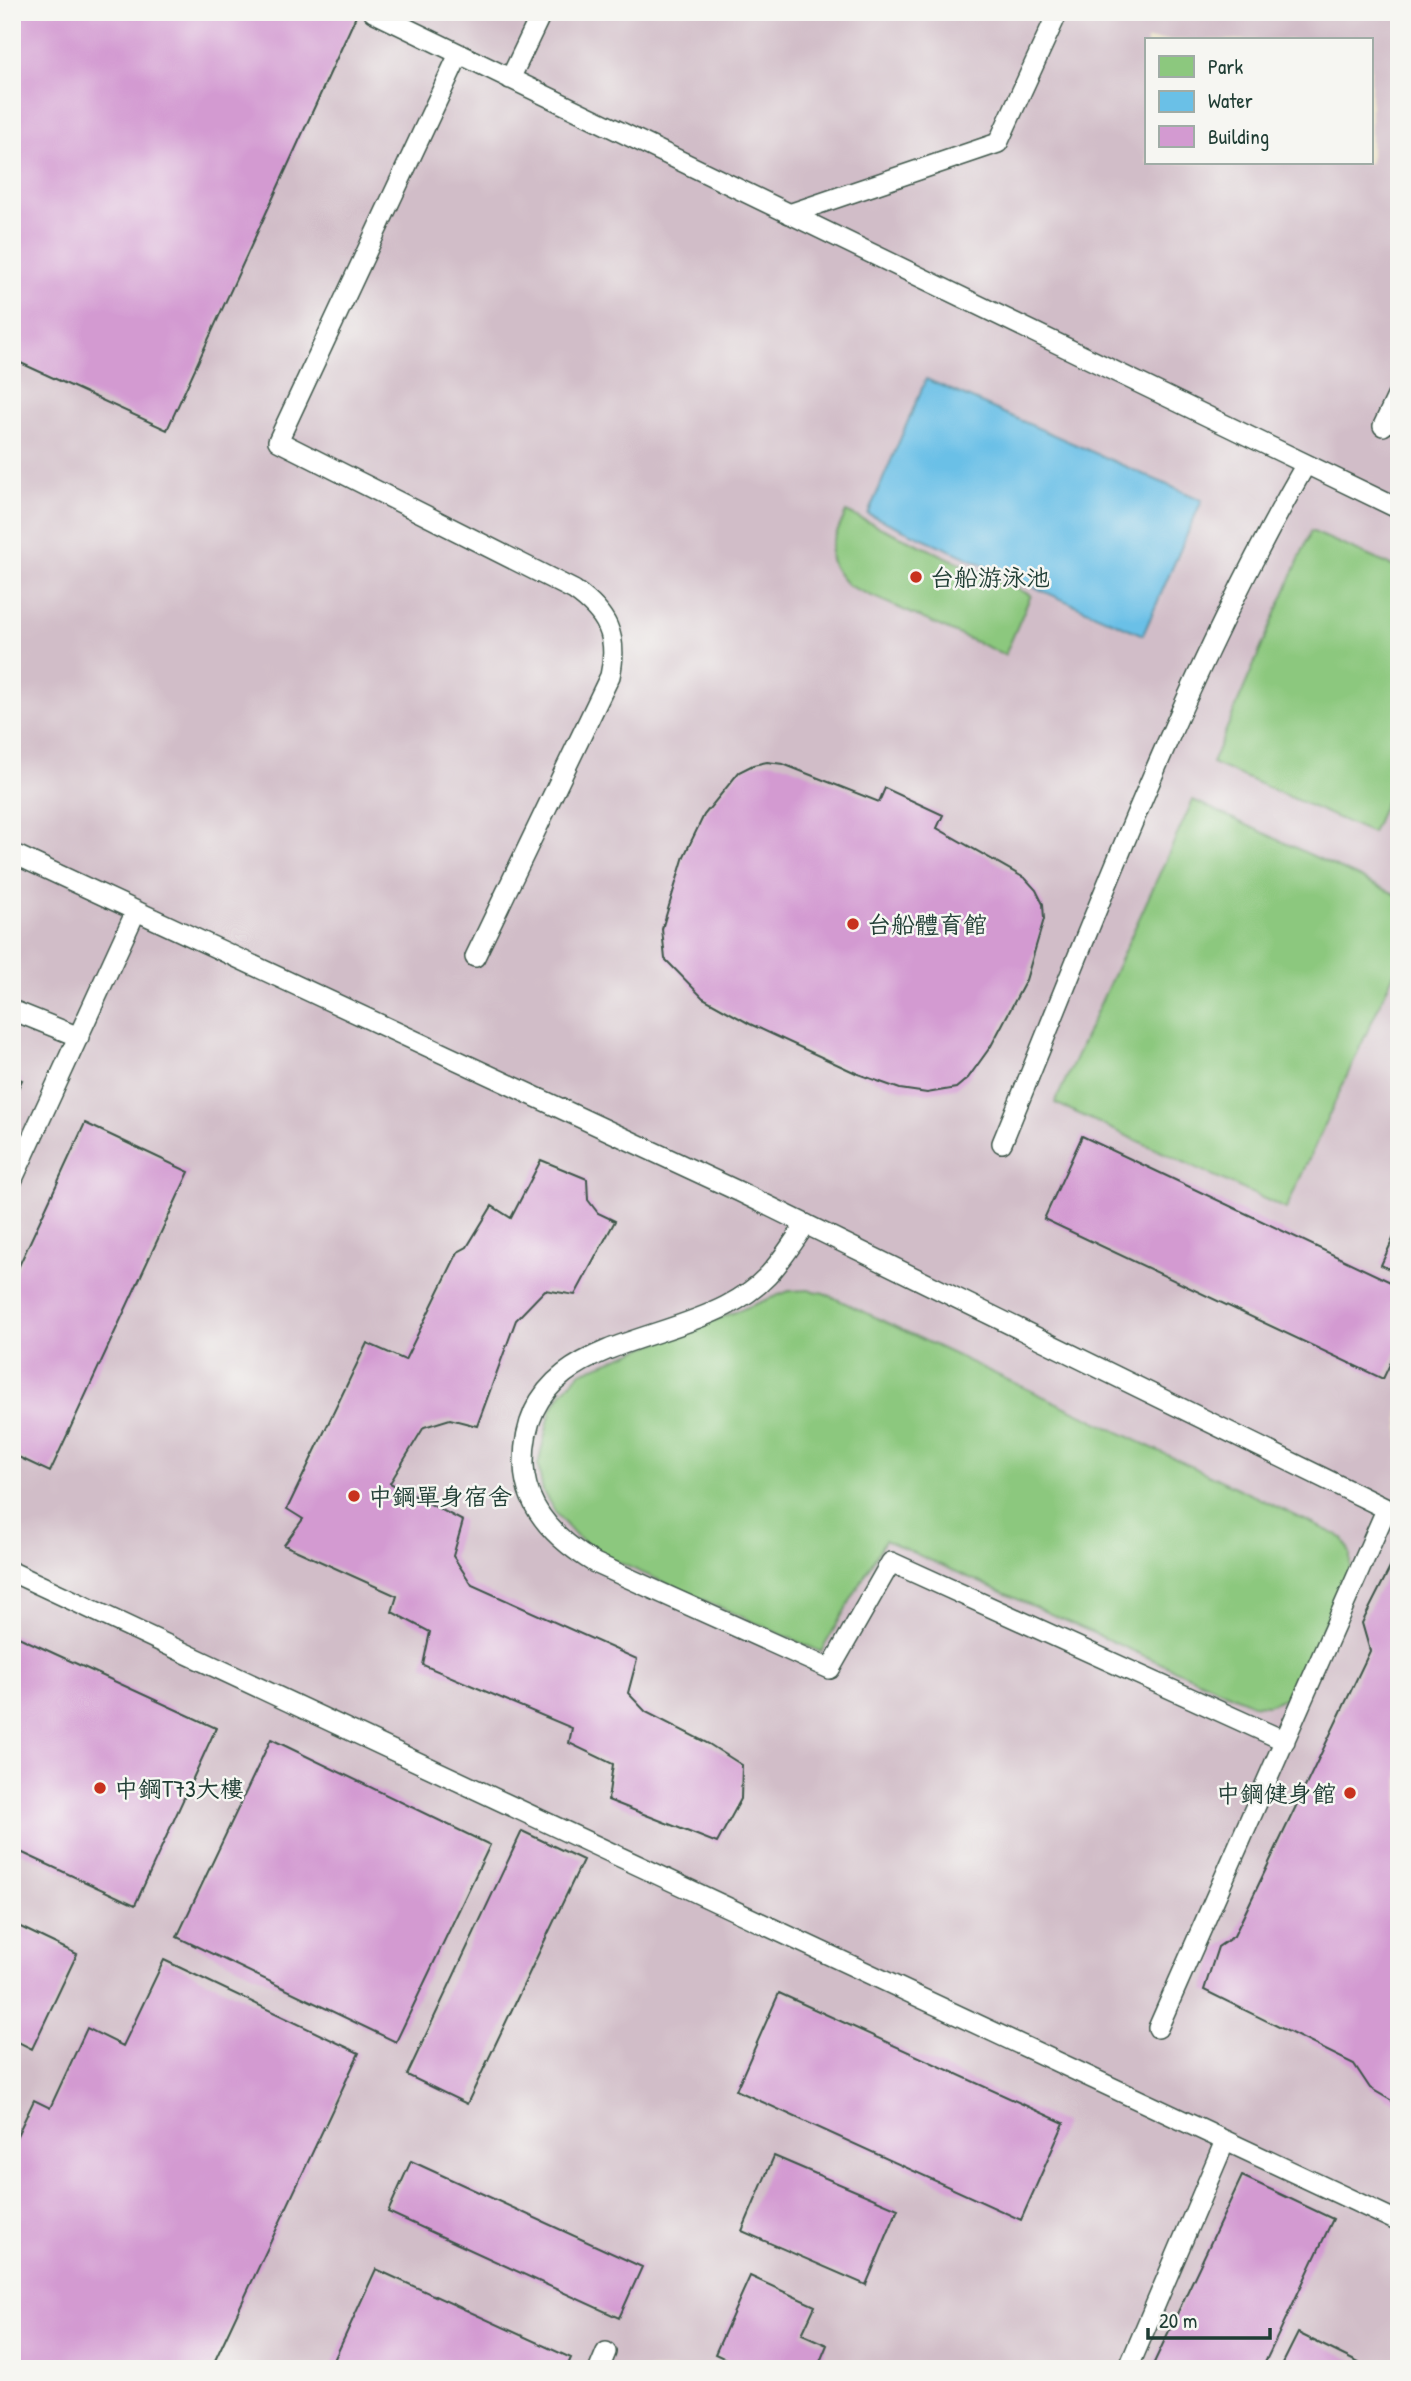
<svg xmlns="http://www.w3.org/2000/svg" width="1411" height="2381" font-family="'Patrick Hand','LXGW WenKai TC',sans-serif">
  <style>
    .industrial { fill: #d1bdc8; fill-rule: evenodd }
    .green { fill: #8cc87e; stroke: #568259; stroke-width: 2 }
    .water { fill: #6ac0e7; stroke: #447e8e; stroke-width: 2 }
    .building { fill: #d39ad1 }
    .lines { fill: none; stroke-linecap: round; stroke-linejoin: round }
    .lane-casing { stroke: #3e564a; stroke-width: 22 }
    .lane { stroke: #fff; stroke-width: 19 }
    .poi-dot { fill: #c8321e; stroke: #f6f6f2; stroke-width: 2.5 }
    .labels { text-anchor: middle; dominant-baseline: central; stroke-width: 5; stroke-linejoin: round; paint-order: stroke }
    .poi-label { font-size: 24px; fill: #1f3d34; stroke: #f6f6f2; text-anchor: start }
  </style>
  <rect width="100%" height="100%" fill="#f6f6f2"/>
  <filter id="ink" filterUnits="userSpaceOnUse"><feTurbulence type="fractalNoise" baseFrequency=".0143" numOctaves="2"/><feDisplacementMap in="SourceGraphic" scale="14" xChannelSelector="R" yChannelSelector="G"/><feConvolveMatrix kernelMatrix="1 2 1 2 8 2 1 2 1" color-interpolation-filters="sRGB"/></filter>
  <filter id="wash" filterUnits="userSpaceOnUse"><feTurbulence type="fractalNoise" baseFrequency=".00686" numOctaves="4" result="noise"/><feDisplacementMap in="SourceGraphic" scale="28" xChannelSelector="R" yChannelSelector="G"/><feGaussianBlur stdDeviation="1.57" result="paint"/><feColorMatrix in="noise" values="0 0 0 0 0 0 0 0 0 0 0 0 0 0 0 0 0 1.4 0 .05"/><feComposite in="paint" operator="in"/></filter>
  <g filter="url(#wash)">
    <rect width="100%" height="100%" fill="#ece4c8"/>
    <path class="industrial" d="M12,12h1387v2357h-1387zM1147,40h224v123h-224z"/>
    <path class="green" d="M846,512l185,83 -26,60 -156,-69c-30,-30 -18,-38 -3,-74z
      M1311,531l88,38v201l-27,63 -160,-70z
      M1193,800l206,96v66l-113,247 -231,-106z
      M809,1290l15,3 519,245 7,15v17l-59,125 -23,10 -16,-1 -367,-164 -64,112 -217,-96 -28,-20 -19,-21 -14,-23 -5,-27 13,-55 12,-19 18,-19 208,-81z"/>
    <path class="water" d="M926,379l276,121 -59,135 -275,-121z"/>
    <g id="blocks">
      <path class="building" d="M12,12l345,2 -190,416 -155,-71z
        M767,762l16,2 96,38 6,-14 58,27 -6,13 89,51 10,11 7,14 1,15 -18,61 -35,66 -23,32 -12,10 -29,5 -27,-4 -42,-15 -108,-50 -47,-26 -38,-39 -3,-30 22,-73 20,-41 35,-43 14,-7z
        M12,1076l10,4 -10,21z
        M85,1123l104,49 -139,300 -38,-18v-173z
        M1082,1136l317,150v59l-16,34 -339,-160z
        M541,1160l46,19 1,21 10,13 17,8 -40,74 -30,-5 -29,30 -39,106 -27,-7 -26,8 -34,56 73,38 -10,35 19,29 165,74 -9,34 18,19 63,32 33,21 -1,34 -24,44 -109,-43 5,-36 -44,-21 3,-15 -149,-63 7,-33 -38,-20 5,-16 -113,-51 19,-26 -16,-10 80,-166 38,17 53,-108 9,-5 25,-41 19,12z
        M1399,1226v48l-18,-9z
        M1399,1550v555l-29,-17 -16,-24 -150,-74 14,-43 16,-11 136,-285 -8,-28z
        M12,1634l204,94 -81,177 -123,-57z
        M271,1739l219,106 -94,197 -219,-105z
        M522,1831l61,29 -116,244 -60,-29z
        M12,1923l65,31 -45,95 -20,-10z
        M164,1960l195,93 -148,316h-199v-223l22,-46 16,8 37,-80 36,18z
        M779,1993l285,130 -43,97 -285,-130z
        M774,2156l124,53 -32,76 -124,-54z
        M411,2161l231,106 -23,51 -231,-106z
        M1242,2176l91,43 -71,150h-105l-5,-2z
        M376,2269l195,89 -5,11h-236z
        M750,2276l65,30 -13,28 25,11 -10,24h-70l-32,-15z
        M1298,2333l73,36h-91z"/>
    </g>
  </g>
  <g filter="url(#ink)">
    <use href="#blocks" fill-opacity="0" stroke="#3e564a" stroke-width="2"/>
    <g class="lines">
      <g class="lane-casing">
        <path id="lane" d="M373,12l1026,497
          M459,54l-181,387 296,149c33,23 45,46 36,86l-135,281
          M510,79l32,-67
          M789,214l209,-71 60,-131
          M1383,426l16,-34
          M12,853l728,339 659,323
          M12,1010l67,27
          M1002,1143c94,-228 180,-464 304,-679
          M12,1181l124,-270
          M806,1224c-26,37 -37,60 -80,82 -81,42 -204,38 -202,159 1,45 34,76 71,98l235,106 61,-107 394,179
          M12,1572l1387,650
          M1158,2028l228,-518
          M599,2369l7,-17
          M1128,2369l97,-228"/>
      </g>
      <use href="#lane" class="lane"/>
    </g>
  </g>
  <g class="poi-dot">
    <circle cx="916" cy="577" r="7"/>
    <circle cx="853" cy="924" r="7"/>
    <circle cx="354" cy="1496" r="7"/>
    <circle cx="100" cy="1788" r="7"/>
    <circle cx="1350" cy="1793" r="7"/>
  </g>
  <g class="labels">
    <g class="poi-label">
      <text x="930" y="577">台船游泳池</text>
      <text x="867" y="924">台船體育館</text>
      <text x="368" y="1496">中鋼單身宿舍</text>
      <text x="114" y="1788">中鋼T73大樓</text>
      <text x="1336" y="1793" text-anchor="end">中鋼健身館</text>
    </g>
  </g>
  <rect width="1411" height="2381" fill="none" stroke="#f6f6f2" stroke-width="42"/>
  <rect x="1145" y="38" width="228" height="126" fill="#f6f6f2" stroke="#a0aca6" stroke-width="2"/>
  <rect x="1159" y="56" width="35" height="21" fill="#8cc87e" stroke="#a0aca6" stroke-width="2"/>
  <text x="1208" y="74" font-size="21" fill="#1f3d34">Park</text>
  <rect x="1159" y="91" width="35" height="21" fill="#6ac0e7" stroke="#a0aca6" stroke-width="2"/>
  <text x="1208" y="108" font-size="21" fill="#1f3d34">Water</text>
  <rect x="1159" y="126" width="35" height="21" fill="#d39ad1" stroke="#a0aca6" stroke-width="2"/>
  <text x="1208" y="144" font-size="21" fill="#1f3d34">Building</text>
  <path d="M1148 2328v10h122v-10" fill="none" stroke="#1f3d34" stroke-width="3.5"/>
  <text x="1159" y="2328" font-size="21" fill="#1f3d34" stroke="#f6f6f2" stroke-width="5" paint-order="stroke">20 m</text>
</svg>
